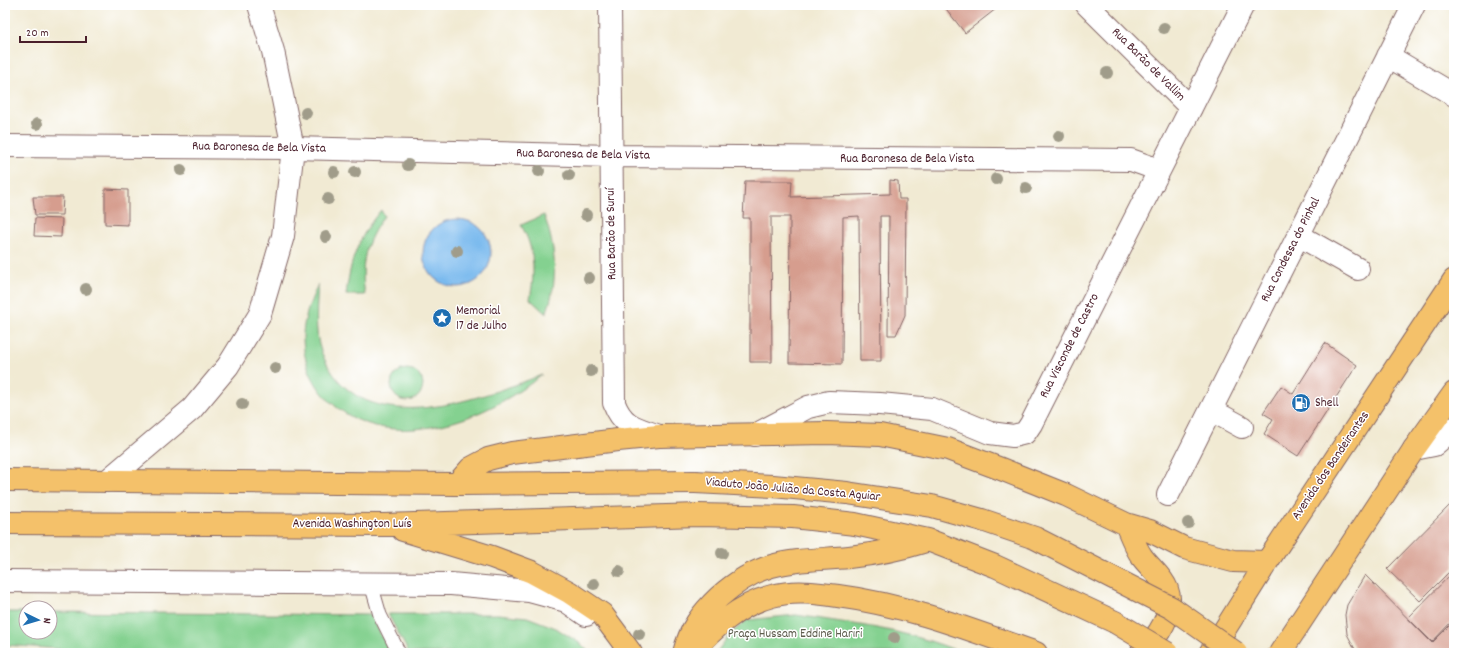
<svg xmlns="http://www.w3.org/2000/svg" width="1459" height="658" font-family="Dekko,sans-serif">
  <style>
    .green { fill: #84d190; stroke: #67785e }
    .water { fill: #7abaee; stroke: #626c8c }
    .building { fill: #d69d8e }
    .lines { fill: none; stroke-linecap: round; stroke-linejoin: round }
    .service-casing { stroke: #846666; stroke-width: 15 }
    .minor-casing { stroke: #846666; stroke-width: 24 }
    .tertiary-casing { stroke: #846666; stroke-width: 24 }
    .trunk-casing { stroke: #846666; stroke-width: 24 }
    .service { stroke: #fff; stroke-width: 13 }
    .minor { stroke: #fff; stroke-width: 22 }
    .tertiary { stroke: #fff; stroke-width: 22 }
    .trunk { stroke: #f4c16b; stroke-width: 22 }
    .trunk-bridge-casing { stroke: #846666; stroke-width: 24; stroke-linecap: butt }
    .trunk-bridge { stroke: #f4c16b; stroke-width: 22 }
    .tree { fill: #a09c8a }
    .labels { text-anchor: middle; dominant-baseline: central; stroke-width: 3; stroke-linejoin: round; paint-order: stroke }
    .street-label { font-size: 13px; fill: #4a1f2b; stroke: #fff }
    .poi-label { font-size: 13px; fill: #4a1f2b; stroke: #fff; text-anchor: start }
    .park-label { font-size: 13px; fill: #5e5d4e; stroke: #fff }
  </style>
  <rect width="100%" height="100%" fill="#fff"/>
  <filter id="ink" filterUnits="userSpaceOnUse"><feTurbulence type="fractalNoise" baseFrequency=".025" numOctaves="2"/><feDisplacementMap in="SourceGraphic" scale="8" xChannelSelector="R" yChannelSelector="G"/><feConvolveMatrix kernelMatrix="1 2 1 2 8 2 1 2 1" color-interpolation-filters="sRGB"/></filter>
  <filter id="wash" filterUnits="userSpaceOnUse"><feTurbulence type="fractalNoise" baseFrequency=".012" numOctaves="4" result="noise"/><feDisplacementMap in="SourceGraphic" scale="16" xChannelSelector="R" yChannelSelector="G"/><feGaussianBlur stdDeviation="0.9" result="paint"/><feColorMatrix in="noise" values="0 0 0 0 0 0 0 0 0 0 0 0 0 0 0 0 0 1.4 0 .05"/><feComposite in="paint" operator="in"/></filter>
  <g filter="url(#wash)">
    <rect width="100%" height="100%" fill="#f1ead3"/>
    <path class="green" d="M381,210l3,6c-19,27 -24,46 -19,79h-19c4,-34 12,-58 35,-85z
      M544,215c12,33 15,66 2,99l-16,-15c5,-27 5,-50 -9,-74z
      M318,284c-1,19 -4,49 3,67 37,95 153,49 221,24 -38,29 -79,50 -127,54 -58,5 -112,-31 -112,-93 0,-17 8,-36 15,-52z
      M391 385a16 16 0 1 1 32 0a16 16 0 1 1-32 0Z
      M5,612h21v20h24v-20l321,3 19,38h-275l-110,-8z
      M388,614h110l29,3 29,11 25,16 9,9h-181z
      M796,615c56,9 114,15 166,38h-246l14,-19 17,-14z"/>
    <path class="water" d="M423 253a34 34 0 1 1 68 0a34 34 0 1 1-68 0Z"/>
    <g id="blocks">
      <path class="building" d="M943,5h58l-36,28z
        M890,180l8,1 1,18h7l-1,116 -9,20h-8l1,-119h-9l1,145h-21l-1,-145 -16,1 -1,147 -53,-1 1,-146h-19l1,145h-22v-144h-7l2,-37h47l-1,16 99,-3z
        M105,189l23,1v35l-23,-1z
        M33,197h30l-1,18h-27z
        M35,218l27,1 -1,18 -27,-1z
        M1325,343l32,22 -59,91 -34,-22 9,-15 -10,-6 18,-27 12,8z
        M1454,501v66l-34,34 -33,-32z
        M1454,571v48l-22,23 -24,-24z
        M1365,575l67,68 22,-22v32h-97l-10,-19 -2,-19 2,-10z"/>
    </g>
  </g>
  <g filter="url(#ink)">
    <use href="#blocks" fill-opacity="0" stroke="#846666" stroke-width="1"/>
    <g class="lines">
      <g class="service-casing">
        <path id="service" d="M371,584l9,31 19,38"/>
      </g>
      <g class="minor-casing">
        <path id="minor" d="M610,5l4,398c9,24 23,25 45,33
          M1087,5l104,103
          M1388,56l66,39
          M5,146l288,2 318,8 520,4 28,10
          M1298,235l60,34
          M1211,410l31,17
          M755,435l53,-28 21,-5 51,2 52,5 58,24 23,3 12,-3 6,-9 212,-419
          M1414,449l20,-4 20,-17
          M1168,495l246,-490
          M5,581l446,3 78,7 37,10 20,14"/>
      </g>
      <g class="tertiary-casing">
        <path id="tertiary" d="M107,481l85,-72 36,-43 32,-52 23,-78 10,-88 -20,-97 -14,-46"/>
      </g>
      <g class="trunk-casing">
        <path id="trunk" d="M5,480l452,4 238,-2
          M457,484l14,-16 17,-9 24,-6 106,-13 41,-4 168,-3 53,2 68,14 53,20 65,26 60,29 24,7 34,17 49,13 34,1
          M5,523l379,2 314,-10 95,2 62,7 73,16 67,26 120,56
          M1126,524c5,12 9,23 16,33 8,11 20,19 25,32 9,24 -10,49 -26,64
          M403,530l89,27 40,15 37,20 33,22 29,39
          M684,653c6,-24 17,-39 35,-56 45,-40 75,-35 130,-40 27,-3 52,-8 77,-16
          M691,653c23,-25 47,-48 81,-57 22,-6 44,-3 66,0 69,9 133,34 198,57
          M1210,653l57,-91 187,-282
          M1280,653l134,-204 40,-56"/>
      </g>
      <use href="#service" class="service"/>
      <use href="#minor" class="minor"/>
      <use href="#tertiary" class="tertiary"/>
      <use href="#trunk" class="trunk"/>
      <g class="trunk-bridge-casing">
        <path id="trunk-bridge" d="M695,482l78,4 74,7 85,13 50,14 53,18 137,70 64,45
          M1115,622l52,31"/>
      </g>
      <use href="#trunk-bridge" class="trunk-bridge"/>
    </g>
    <g class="tree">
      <circle cx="1164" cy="28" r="6"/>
      <circle cx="1107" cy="73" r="6"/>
      <circle cx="306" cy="113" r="6"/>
      <circle cx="37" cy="124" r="6"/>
      <circle cx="1059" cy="136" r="6"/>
      <circle cx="408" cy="165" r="6"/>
      <circle cx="181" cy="170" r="6"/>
      <circle cx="539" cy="171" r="6"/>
      <circle cx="334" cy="172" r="6"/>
      <circle cx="355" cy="172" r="6"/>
      <circle cx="569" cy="175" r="6"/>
      <circle cx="996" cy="179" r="6"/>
      <circle cx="1026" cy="188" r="6"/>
      <circle cx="328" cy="199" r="6"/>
      <circle cx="586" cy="215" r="6"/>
      <circle cx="326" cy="237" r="6"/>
      <circle cx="457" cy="251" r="6"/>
      <circle cx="589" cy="278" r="6"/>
      <circle cx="86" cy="289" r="6"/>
      <circle cx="275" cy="368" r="6"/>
      <circle cx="591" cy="371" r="6"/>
      <circle cx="242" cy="404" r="6"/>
      <circle cx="1188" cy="523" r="6"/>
      <circle cx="722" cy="553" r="6"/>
      <circle cx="619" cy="571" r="6"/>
      <circle cx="594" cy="584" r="6"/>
      <circle cx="639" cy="634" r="6"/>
      <circle cx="894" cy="638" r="6"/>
    </g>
  </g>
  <defs>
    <g id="sight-disc" transform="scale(1)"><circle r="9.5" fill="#1f6fb2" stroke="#fff"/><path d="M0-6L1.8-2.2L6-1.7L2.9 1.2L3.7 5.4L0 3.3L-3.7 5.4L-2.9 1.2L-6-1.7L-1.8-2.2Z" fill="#fff"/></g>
    <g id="fuel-disc" transform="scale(1)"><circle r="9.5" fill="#1f6fb2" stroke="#fff"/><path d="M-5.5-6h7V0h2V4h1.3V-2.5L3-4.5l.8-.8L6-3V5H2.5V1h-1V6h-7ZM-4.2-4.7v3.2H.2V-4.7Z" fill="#fff"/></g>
  </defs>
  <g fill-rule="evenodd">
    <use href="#sight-disc" x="442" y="318"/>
    <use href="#fuel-disc" x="1301" y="403"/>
  </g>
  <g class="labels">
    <g class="street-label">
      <text transform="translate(1148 65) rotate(45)">Rua Barão de Vallim</text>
      <text transform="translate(259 148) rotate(1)">Rua Baronesa de Bela Vista</text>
      <text transform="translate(583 155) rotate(1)">Rua Baronesa de Bela Vista</text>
      <text x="907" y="159">Rua Baronesa de Bela Vista</text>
      <text transform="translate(612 234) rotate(-91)">Rua Barão de Suruí</text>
      <text transform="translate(1291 250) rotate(-63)">Rua Condessa do Pinhal</text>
      <text transform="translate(1070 346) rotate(-63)">Rua Visconde de Castro</text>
      <text transform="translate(1331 466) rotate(-56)">Avenida dos Bandeirantes</text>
      <text transform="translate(793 490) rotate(5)">Viaduto João Julião da Costa Aguiar</text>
      <text x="352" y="524">Avenida Washington Luís</text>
    </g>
    <g class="poi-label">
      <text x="456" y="311">Memorial<tspan x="456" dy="15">17 de Julho</tspan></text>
      <text x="1315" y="403">Shell</text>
    </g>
    <g class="park-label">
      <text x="795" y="634">Praça Hussam Eddine Hariri</text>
    </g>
  </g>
  <rect width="1459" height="658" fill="none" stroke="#fff" stroke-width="20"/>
  <g transform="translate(38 620) rotate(95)"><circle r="19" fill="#ffffff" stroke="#b7a5aa"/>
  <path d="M0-3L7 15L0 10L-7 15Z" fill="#1f6fb2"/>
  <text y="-6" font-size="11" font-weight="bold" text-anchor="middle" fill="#4a1f2b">N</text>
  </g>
  <path d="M20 36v6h66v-6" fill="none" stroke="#4a1f2b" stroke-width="2"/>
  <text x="26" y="36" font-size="12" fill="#4a1f2b" stroke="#ffffff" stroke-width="3" paint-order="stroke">20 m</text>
</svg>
